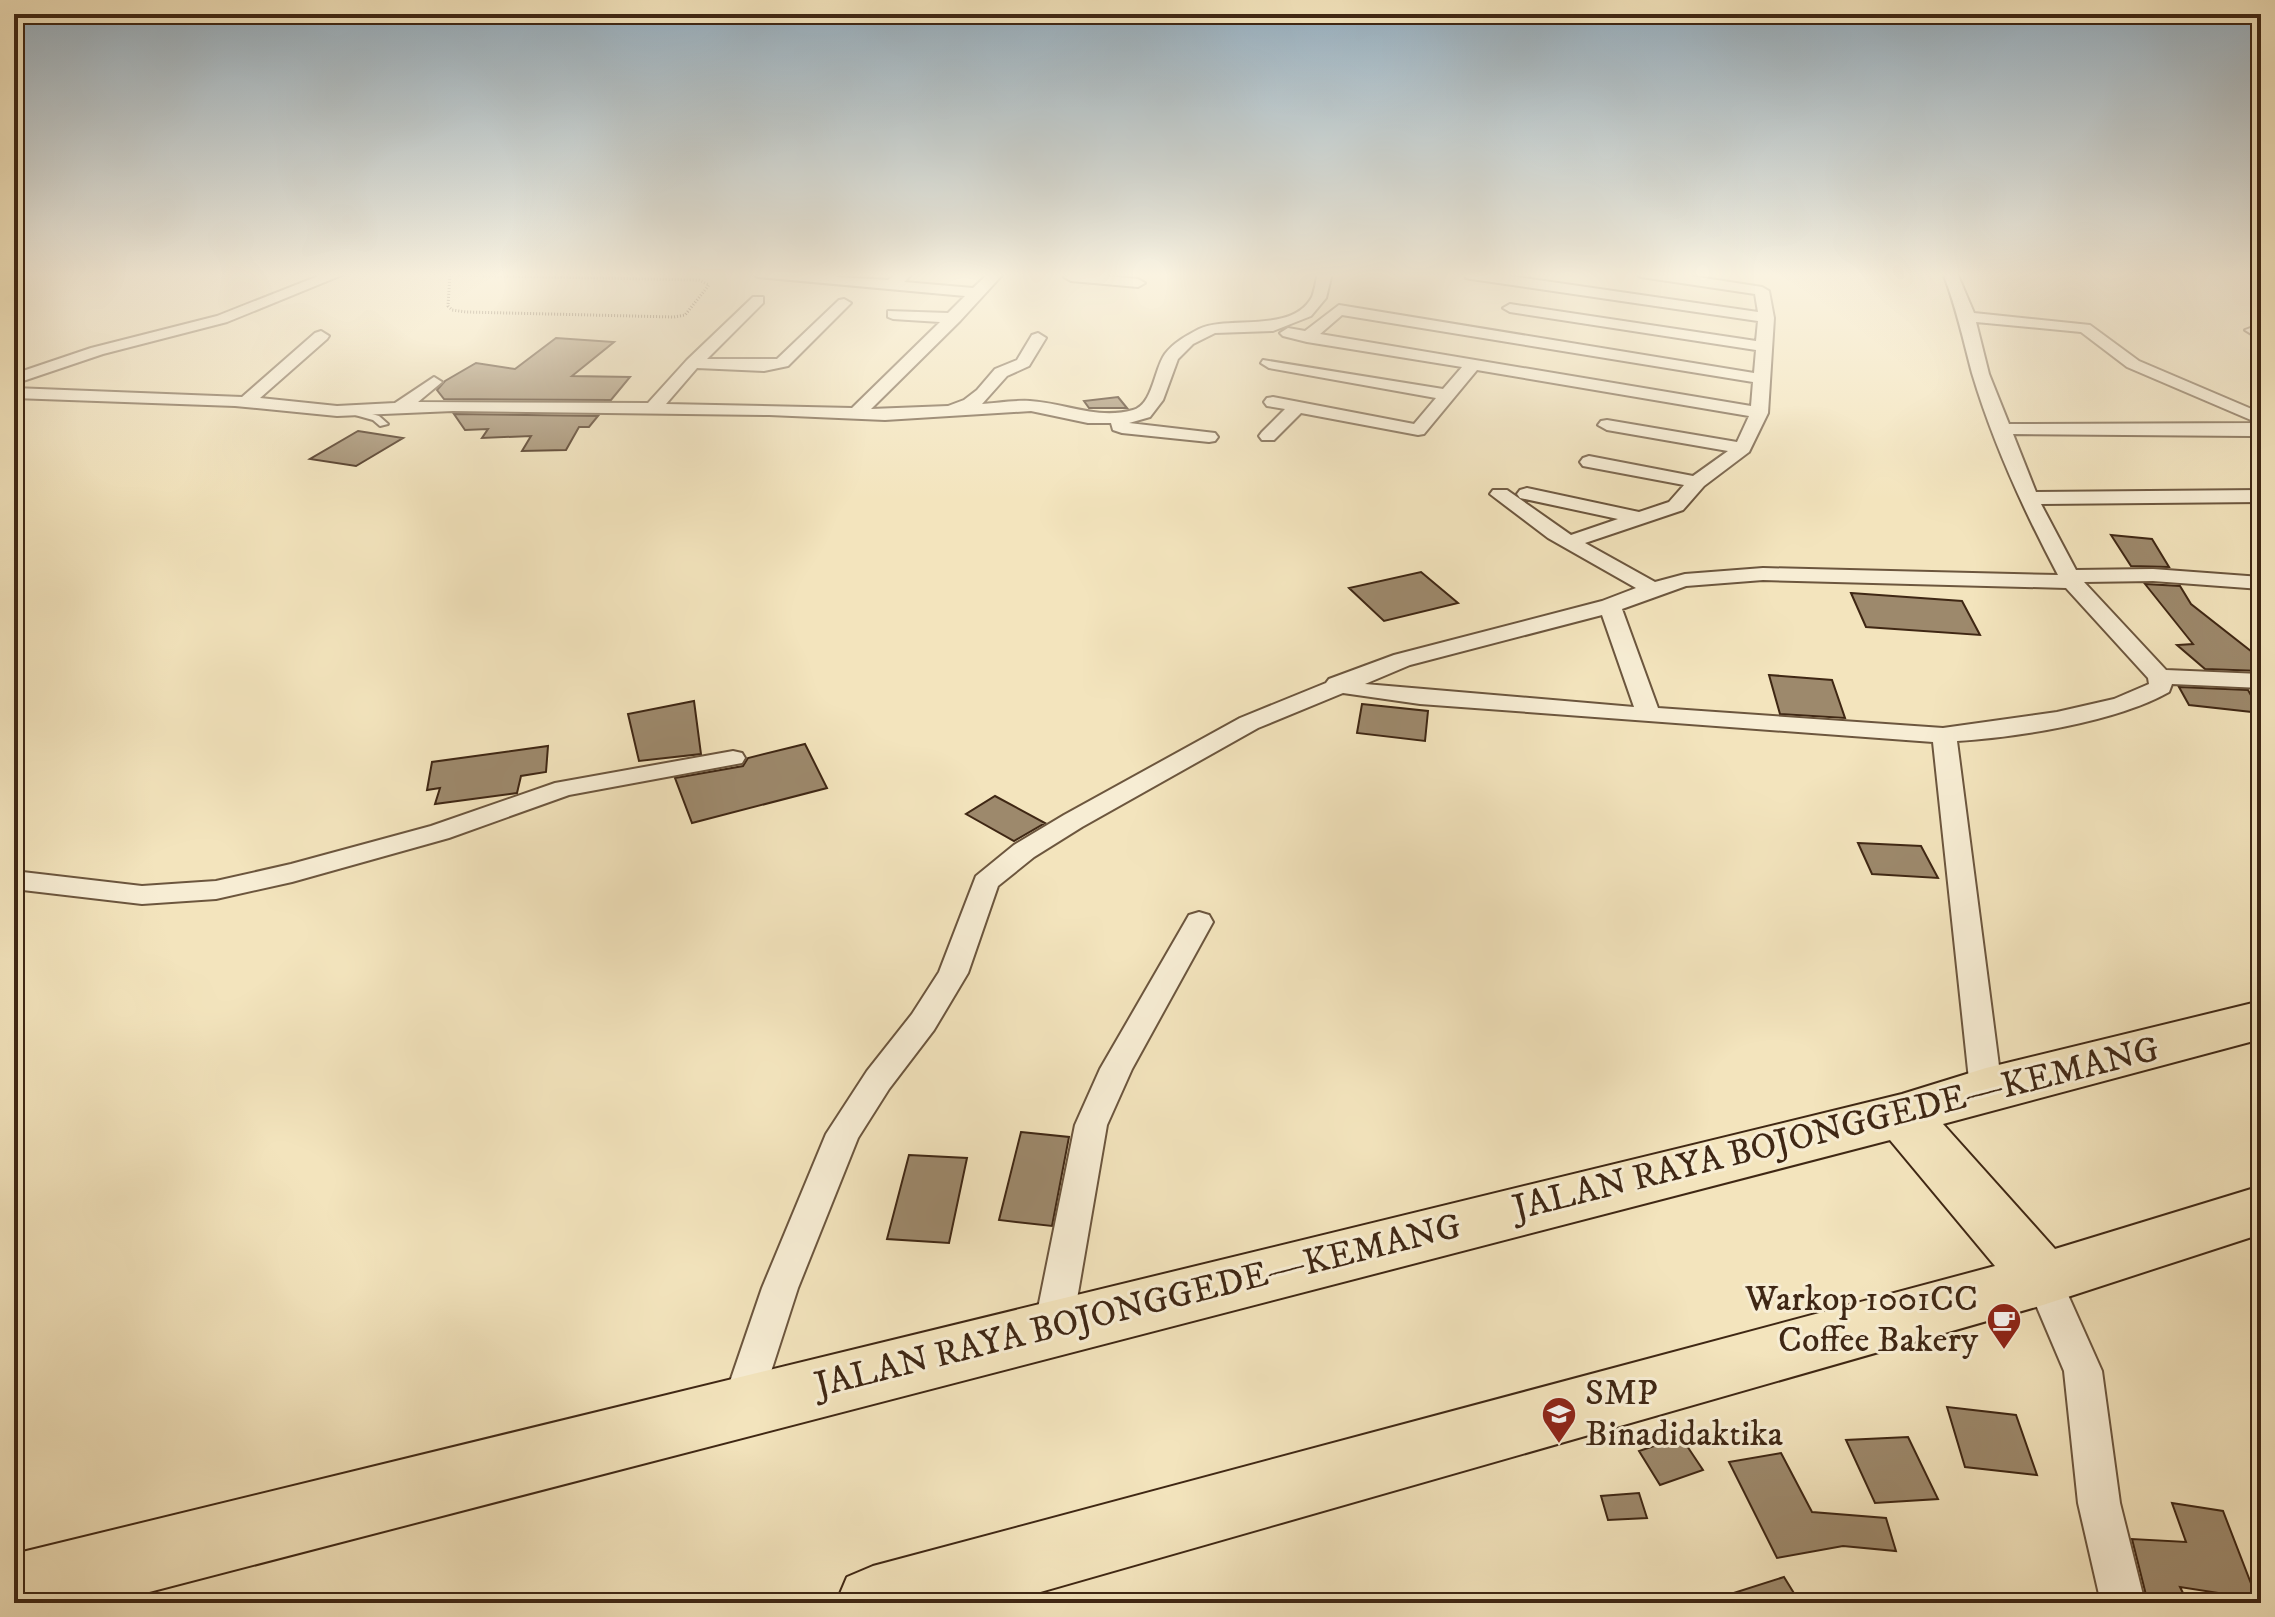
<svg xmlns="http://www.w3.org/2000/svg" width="2275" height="1617" font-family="'IM FELL DW Pica',serif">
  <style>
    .building { fill: #9d896c; stroke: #3f2714; stroke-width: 2 }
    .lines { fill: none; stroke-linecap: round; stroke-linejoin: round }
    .lane-casing { stroke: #6c563e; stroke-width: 4 }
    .street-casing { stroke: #6c563e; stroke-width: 4 }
    .highway-casing { stroke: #3f2714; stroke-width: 4 }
    .path { stroke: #3f2714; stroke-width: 3; stroke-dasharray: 1 2; stroke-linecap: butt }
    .lane { fill: #f7edd4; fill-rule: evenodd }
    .street { fill: #f7edd4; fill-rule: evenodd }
    .highway { fill: #f3e4bd; fill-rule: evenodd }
    .labels { text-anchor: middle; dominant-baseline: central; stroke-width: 6; stroke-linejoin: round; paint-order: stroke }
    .near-street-label { font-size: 36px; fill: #3f2714; stroke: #f7edd4 }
    .near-poi-label { font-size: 36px; fill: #3f2714; stroke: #f7edd4; text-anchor: end }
  </style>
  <rect width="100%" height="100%" fill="#f3e4bd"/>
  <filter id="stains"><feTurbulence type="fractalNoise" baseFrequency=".0025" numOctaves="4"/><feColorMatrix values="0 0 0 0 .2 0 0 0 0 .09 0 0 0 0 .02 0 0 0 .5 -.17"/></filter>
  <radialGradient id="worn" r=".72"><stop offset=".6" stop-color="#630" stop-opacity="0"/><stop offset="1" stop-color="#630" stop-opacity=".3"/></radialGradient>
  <path class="building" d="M556,338l58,4 -42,34 58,1 -19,23 -167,-1 -7,-9 8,-9 31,-18 39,6z
    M1118,397l9,11h-38l-5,-7z
    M454,414l144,2 -9,11h-10l-13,23 -44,1 9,-15 -49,2 6,-9 -23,1z
    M358,431l45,7 -47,28 -46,-7z
    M2111,535l41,4 17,28 -38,-1z
    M1421,572l37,31 -74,18 -35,-33z
    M2145,584l35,2 11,18 70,55v12l-56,-2 -28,-24 16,-1z
    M1851,593l111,8 18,34 -114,-8z
    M1769,675l63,5 13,38 -65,-4z
    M2179,687l69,3 13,23 -72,-8z
    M694,701l7,53 -62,7 -11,-47z
    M1362,704l66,7 -3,30 -68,-8z
    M805,744l22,44 -135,35 -17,-45 68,-12 5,-8z
    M548,746l-2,26 -25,4 -4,17 -82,11 5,-16 -13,2 5,-28z
    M995,796l50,27 -31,18 -48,-27z
    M1858,843l63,3 17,32 -66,-4z
    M1021,1132l48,5 -17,89 -53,-6z
    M909,1155l58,3 -18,85 -62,-4z
    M1947,1407l69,8 21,60 -72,-8z
    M1681,1437l22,33 -43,15 -21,-34z
    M1908,1437l30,62 -63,4 -29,-63z
    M1781,1453l31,59 74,6 10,33 -53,-5 -66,12 -48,-96z
    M1639,1493l8,25 -39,2 -7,-24z
    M2172,1503l51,8 34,88 -77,-12 8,16h-40l-16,-64 54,3z
    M1784,1577l16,26h-81l-1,-5z"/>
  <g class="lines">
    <g class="lane-casing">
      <path id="lane" d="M351,408l28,8 9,8 -8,2 -7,-6 -25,-7v-4z"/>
    </g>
    <g class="street-casing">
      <path id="street" d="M326,273h21l-120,49 -124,32 -89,30v-10l77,-26 126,-32z
        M751,273h87l-2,4 52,3 9,-7h16l-9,9 69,6 16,-15h15l-44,48 -89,88 77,-3 16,-6 13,-10 18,-21 22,-9 15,-25 6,-2 8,5 -17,28 -22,10 -25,28c15,-1 32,-4 48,-3 35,2 67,19 103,9 20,-5 21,-41 32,-56 9,-12 21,-18 34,-25 31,-14 93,5 113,-32 3,-7 4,-17 6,-24h14l-6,25 -15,18 -38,15 -58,2 -22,11 -15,15 -15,41 -13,17 -21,6 86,10 3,4 -3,4 -6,1 -87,-9 -9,-3 -2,-7h-23l-57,-12 -146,9 -116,-5 -316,-4 -116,5 -102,-10 -221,-8v-10l228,9 73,-64 6,-2 8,5 -2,3 -67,59 77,8 58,-3 39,-26 8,5 -24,20 230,1 39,-43 66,-63h10v6l-56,56h70l62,-59 5,-1 7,4 -63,63 -24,5 -67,-3 -31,36 186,4 88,-86 -47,-3 -5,-2v-6l60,2 17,-17 -207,-19z
        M1077,273l61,6 7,4 -7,4 -67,-6 -7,-4z
        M1465,273h24l269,39 -3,-18 -114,-17 -7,-4h38l90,14 7,4 5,27 -6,95 -19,39 -45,34 -21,24 -98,33 70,39 30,-8 78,-6 295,7c-34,-64 -65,-132 -86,-202 -9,-34 -16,-67 -29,-100h14l17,40 116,12 49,36 122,52v20l-11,3 -237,-2 23,58 225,-2v12l-220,2 35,66 77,-1 108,8v12l-108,-8 -69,1 82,88 95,4v14l-89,-4 -3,8c-53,30 -151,45 -212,49l45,348 -5,9 -11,3 -11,-3 -5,-9 -37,-347 -513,-38 -77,-11 -85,35 -176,99 -48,30 -36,29 -30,87 -34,57 -45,59 -31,49 -60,150 -42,130 -14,5 -14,-5 -6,-13 40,-117 64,-154 41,-63 45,-57 27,-42 37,-96 38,-31 50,-30 176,-97 86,-35 3,-4 65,-24 208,-54 34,-13 -88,-50 -58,-44 3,-4h14l64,45 47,-16 -98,-21 -3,-4 3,-4 7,-2 112,24 30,-10 15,-17 -101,-19 -3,-4 3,-4 6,-2 104,20 35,-25 -121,-21 -9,-5 3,-4 6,-1 130,22 12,-26 -272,-46 -53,64 -6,1 -117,-22 -27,27h-12l-3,-4 3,-4 23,-23 -18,-3 -3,-4 3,-4 6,-1 141,27 22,-26 -167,-30 -8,-5 2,-3 180,29 19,-22 -155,-25 -24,-6 -3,-3 8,-5 17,3 34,-26 415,68 2,-23 -246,-38 -7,-4 7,-4 246,37 2,-20 -287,-42 -5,-1zM1342,315l411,67 -2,24 -431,-72zM1976,322l105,10 46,35 131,56 -249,1 -20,-50zM1763,580l303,8 82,90 1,6 -35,15 -57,13 -114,16 -285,-20 -36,-99 64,-23zM1602,615l32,92 -269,-23 45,-19z
        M2250,273h11v6z
        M2261,324v10l-8,1 -8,-5z
        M733,751l9,2 3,5 -3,5 -173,32 -120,43 -157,44 -76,17 -74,5 -128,-15v-18l128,15 74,-5 75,-17 140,-38 124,-43z
        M1199,912l10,3 4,7 -81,147 -25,56 -35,203 -6,12 -13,5 -13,-5 -6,-12 41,-203 25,-56 85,-147 4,-7z
        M2043,1263l13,5 46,103 18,132 25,100h-44l-23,-100 -14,-132 -39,-92 5,-11z"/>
    </g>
    <g class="highway-casing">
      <path id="highway" d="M2261,1001v38l-318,85 112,125 206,-63v48l-218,71 -1041,298h-166l11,-26 26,-11 1122,-300 -105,-126 -1783,463h-93v-49l1888,-460 84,-26z"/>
    </g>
    <path class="path" d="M450,273l-2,33 4,4 14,2 208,5 11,-2 24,-30 -10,-5 -249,-5"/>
    <use href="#lane" class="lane"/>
    <use href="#street" class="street"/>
    <use href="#highway" class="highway"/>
  </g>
  <linearGradient id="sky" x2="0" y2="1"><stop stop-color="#94aec0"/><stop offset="0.55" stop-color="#faf3e1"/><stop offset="1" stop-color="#faf3e1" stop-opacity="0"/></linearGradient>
  <rect width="2275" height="500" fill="url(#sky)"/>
  <defs>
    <g id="cafe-pin" transform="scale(1.8)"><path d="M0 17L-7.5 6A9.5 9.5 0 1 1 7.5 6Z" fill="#8f2418" stroke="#f7edd4"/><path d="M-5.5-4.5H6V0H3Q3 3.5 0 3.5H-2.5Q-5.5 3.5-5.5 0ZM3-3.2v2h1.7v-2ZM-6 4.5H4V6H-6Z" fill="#fff"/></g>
    <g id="school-pin" transform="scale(1.8)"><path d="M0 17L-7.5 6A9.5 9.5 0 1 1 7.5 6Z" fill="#8f2418" stroke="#f7edd4"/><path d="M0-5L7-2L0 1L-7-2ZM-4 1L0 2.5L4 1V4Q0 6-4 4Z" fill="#fff"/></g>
  </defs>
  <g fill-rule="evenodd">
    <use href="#cafe-pin" x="2004" y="1320"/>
    <use href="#school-pin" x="1559" y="1414"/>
  </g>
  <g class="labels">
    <g class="near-street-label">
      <text transform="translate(1836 1129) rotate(-14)">JALAN RAYA BOJONGGEDE—KEMANG</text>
      <text transform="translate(1138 1306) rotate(-14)">JALAN RAYA BOJONGGEDE—KEMANG</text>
    </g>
    <g class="near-poi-label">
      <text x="1978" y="1299">Warkop 1001CC<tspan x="1978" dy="41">Coffee Bakery</tspan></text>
      <text x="1585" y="1393" text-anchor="start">SMP<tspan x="1585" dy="41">Binadidaktika</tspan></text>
    </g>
  </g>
  <rect width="2275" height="1617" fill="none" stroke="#f3e4bd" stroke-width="48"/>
  <rect x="16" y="16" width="2243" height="1585" fill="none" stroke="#3f2714" stroke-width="4"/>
  <rect x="24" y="24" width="2227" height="1569" fill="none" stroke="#3f2714" stroke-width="2"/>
  <rect width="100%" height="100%" filter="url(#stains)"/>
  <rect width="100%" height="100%" fill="url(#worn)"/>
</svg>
